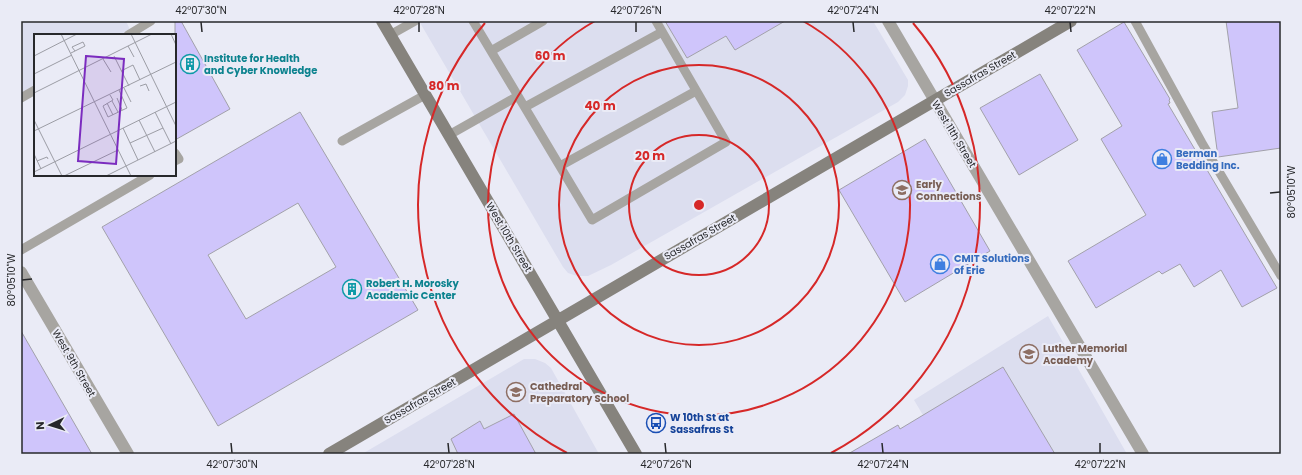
<svg xmlns="http://www.w3.org/2000/svg" width="1302" height="475" font-family="Poppins,sans-serif">
  <style>
    .built { fill: #dcdeef }
    .building { fill: #cfc5fb; stroke: #a2a1aa; fill-rule: evenodd }
    .lines { fill: none; stroke-linecap: round; stroke-linejoin: round }
    .lane { stroke: #a7a5a1; stroke-width: 9 }
    .street { stroke: #a7a5a1; stroke-width: 12 }
    .secondary { stroke: #86837d; stroke-width: 12 }
    .ticks { fill: none; stroke: #27282b; stroke-width: 1.5 }
    .ring { fill: none; stroke: #d62828; stroke-width: 2 }
    .labels { text-anchor: middle; dominant-baseline: central; stroke-width: 4; stroke-linejoin: round; paint-order: stroke }
    .culture-label { font-size: 10px; font-weight: bold; fill: #0d838f; stroke: #eaebf6; text-anchor: start }
    .street-label { font-size: 10px; fill: #27282b; stroke: #eaebf6 }
    .shop-label { font-size: 10px; font-weight: bold; fill: #366cbe; stroke: #eaebf6; text-anchor: start }
    .education-label { font-size: 10px; font-weight: bold; fill: #785e54; stroke: #eaebf6; text-anchor: start }
    .transit-label { font-size: 10px; font-weight: bold; fill: #164399; stroke: #eaebf6; text-anchor: start }
    .inset-road { fill: none; stroke: #9c9da5; stroke-width: 1 }
    .view { fill: #7b2cbf; fill-opacity: 0.15; stroke: #7b2cbf; stroke-width: 2 }
    .inset-edge { fill: none; stroke: #27282b; stroke-width: 2 }
    .centre { fill: #d62828; stroke: #eaebf6; stroke-width: 2 }
    .ring-label { font-size: 12px; text-anchor: middle; font-weight: bold; fill: #d62828; stroke: #eaebf6; stroke-width: 4; stroke-linejoin: round; paint-order: stroke }
    .neatline { fill: none; stroke: #27282b; stroke-width: 1.5 }
    .ticks-label { font-size: 10px; text-anchor: middle; fill: #27282b }
  </style>
  <rect width="100%" height="100%" fill="#eaebf6"/>
  <path class="built" d="M21,21h105l5,11 -5,3h-91v56l-14,8z
    M419,21h454l35,59v6l-3,9 -7,7 -287,163 -23,11h-11l-9,-3 -5,-6z
    M1048,316l79,138h-181l-32,-54z
    M524,359h11l10,4 6,5 48,86h-237z"/>
  <path class="building" d="M175,21h6l49,88 -55,31z
    M665,21h120l-50,29 -9,-14 -39,22z
    M1226,21h55v127l-63,9 -6,-45 26,-4z
    M1124,22l46,77 -1,1 1,3 -2,1 109,184 -35,19 -21,-37 -27,17 -14,-23 -18,10 -3,-3 -63,37 -28,-47 78,-46 -45,-76 21,-13 -45,-76z
    M1040,74l38,66 -59,35 -39,-67z
    M300,112l118,198 -200,116 -116,-199zM298,203l38,64 -90,52 -38,-64z
    M925,139l65,112 -85,51 -66,-112z
    M21,331l22,38 49,85h-71z
    M1003,367l52,87h-207l50,-29 2,4z
    M514,414l22,40h-78l-7,-15 29,-18 4,8z"/>
  <g class="lines">
    <path class="lane" d="M473,21l45,75
      M1135,21l67,122 79,133
      M128,35l23,-14
      M390,35l25,-14
      M491,51l52,-30
      M21,98l14,-8
      M525,107l137,-75
      M449,135l69,-39 74,124 134,-78 -70,-121
      M342,141l83,-46
      M175,153l4,6 -4,2
      M560,166l136,-75
      M21,250l129,-75"/>
    <path class="street" d="M888,21l255,433
      M21,272l107,182"/>
    <path class="secondary" d="M382,21l254,433
      M329,454l742,-433"/>
  </g>
  <path class="ticks" d="M201,22l1,10M419,22v10M636,22v10M853,22l1,10M1070,22l1,10M1270,193l10,-1M22,280l10,-1M231,443l1,10M448,443l1,10M665,443l1,10M882,443l1,10M1100,443v10"/>
  <g class="ring">
    <circle cx="699" cy="205" r="70"/>
    <circle cx="699" cy="205" r="140"/>
    <path d="M803 21A211 211 0 1 1 595 21"/>
    <path d="M567 453A281 281 0 0 1 485 23M913 23A281 281 0 0 1 831 453"/>
  </g>
  <defs>
    <g id="building-ring" transform="scale(1)"><circle r="9.5" fill="#eaebf6" stroke="#0f9aa8" stroke-width="1.5"/><path d="M-4-6H4V6H1V3H-1V6H-4ZM-2.5-4.3h1.7v1.8h-1.7ZM.8-4.3h1.7v1.8H.8ZM-2.5-1h1.7V.8h-1.7ZM.8-1h1.7V.8H.8Z" fill="#0f9aa8"/></g>
    <g id="shop-ring" transform="scale(1)"><circle r="9.5" fill="#eaebf6" stroke="#3f7fe0" stroke-width="1.5"/><path d="M-5-2.5h2.3a2.7 3.5 0 0 1 5.4 0H5L5.5 6h-11ZM-1.5-2.5h3a1.5 2.3 0 0 0-3 0Z" fill="#3f7fe0"/></g>
    <g id="school-ring" transform="scale(1)"><circle r="9.5" fill="#eaebf6" stroke="#8d6e63" stroke-width="1.5"/><path d="M0-5L7-2L0 1L-7-2ZM-4 1L0 2.5L4 1V4Q0 6-4 4Z" fill="#8d6e63"/></g>
    <g id="bus-ring" transform="scale(1)"><circle r="9.5" fill="#eaebf6" stroke="#1a4fb4" stroke-width="1.5"/><path d="M-5-6H5V4H4V6H2V4H-2V6H-4V4H-5ZM-3.5-4V0h7V-4ZM-3.5 1.2v1.5H-2V1.2ZM2 1.2v1.5H3.5V1.2Z" fill="#1a4fb4"/></g>
  </defs>
  <g fill-rule="evenodd">
    <use href="#building-ring" x="190" y="64"/>
    <use href="#shop-ring" x="1162" y="159"/>
    <use href="#school-ring" x="902" y="190"/>
    <use href="#shop-ring" x="940" y="264"/>
    <use href="#building-ring" x="352" y="289"/>
    <use href="#school-ring" x="1029" y="354"/>
    <use href="#school-ring" x="516" y="392"/>
    <use href="#bus-ring" x="656" y="423"/>
  </g>
  <g class="labels">
    <g class="culture-label">
      <text x="204" y="58">Institute for Health<tspan x="204" dy="12">and Cyber Knowledge</tspan></text>
      <text x="366" y="283">Robert H. Morosky<tspan x="366" dy="12">Academic Center</tspan></text>
    </g>
    <g class="street-label">
      <text transform="translate(980 74) rotate(-30)">Sassafras Street</text>
      <text transform="translate(954 134) rotate(59)">West 11th Street</text>
      <text transform="translate(509 237) rotate(59)">West 10th Street</text>
      <text transform="translate(700 237) rotate(-30)">Sassafras Street</text>
      <text transform="translate(74 363) rotate(60)">West 9th Street</text>
      <text transform="translate(420 401) rotate(-30)">Sassafras Street</text>
    </g>
    <g class="shop-label">
      <text x="1176" y="153">Berman<tspan x="1176" dy="12">Bedding Inc.</tspan></text>
      <text x="954" y="258">CMIT Solutions<tspan x="954" dy="12">of Erie</tspan></text>
    </g>
    <g class="education-label">
      <text x="916" y="184">Early<tspan x="916" dy="12">Connections</tspan></text>
      <text x="1043" y="348">Luther Memorial<tspan x="1043" dy="12">Academy</tspan></text>
      <text x="530" y="386">Cathedral<tspan x="530" dy="12">Preparatory School</tspan></text>
    </g>
    <g class="transit-label">
      <text x="670" y="417">W 10th St at<tspan x="670" dy="12">Sassafras St</tspan></text>
    </g>
  </g>
  <g transform="translate(34 34)">
    <rect width="142" height="142" fill="#eaebf6"/>
    <path class="inset-road" d="M27,0l70,142M97,0l45,92M137,0l5,11M94,12l6,11M37,19l14,-7 -2,-4 -11,5 3,4M0,22l43,-22M80,22l15,30M69,25l8,13M87,37l12,-6 7,15M0,40l38,-19M106,52l6,-2 3,7M90,54l7,14M0,59l118,-59M76,61l3,5 -10,6 5,11 19,-9 -8,-18M83,64l5,12M78,67l6,11M73,69l6,12M121,78l16,32M0,86l28,56M105,86l16,32M89,94l15,32M0,97l142,-69M96,109l33,-15M0,120l7,15M3,127l10,-4 1,2M0,138l142,-70M30,142l54,-26M72,142l70,-35"/>
    <path class="view" d="M52,22l38,3 -8,105 -38,-3z"/>
    <rect width="142" height="142" class="inset-edge"/>
  </g>
  <circle cx="699" cy="205" r="6" class="centre"/>
  <g class="ring-label">
    <text x="550" y="60">60 m</text>
    <text x="444" y="90">80 m</text>
    <text x="600" y="110">40 m</text>
    <text x="650" y="160">20 m</text>
  </g>
  <rect width="1302" height="475" fill="none" stroke="#eaebf6" stroke-width="44"/>
  <g transform="translate(50 425) rotate(266)" stroke="#eaebf6" stroke-width="3" paint-order="stroke">
  <path d="M0-3L7 15L0 10L-7 15Z" fill="#27282b"/>
  <text y="-6" font-size="11" font-weight="bold" text-anchor="middle" fill="#27282b">N</text>
  </g>
  <rect x="22" y="22" width="1258" height="431" class="neatline"/>
  <g class="ticks-label">
    <text x="201" y="14">42°07'30"N</text>
    <text x="419" y="14">42°07'28"N</text>
    <text x="636" y="14">42°07'26"N</text>
    <text x="853" y="14">42°07'24"N</text>
    <text x="1070" y="14">42°07'22"N</text>
    <text transform="translate(1291 192) rotate(-90)" y="4">80°05'10"W</text>
    <text transform="translate(11 280) rotate(-90)" y="4">80°05'10"W</text>
    <text x="232" y="468">42°07'30"N</text>
    <text x="449" y="468">42°07'28"N</text>
    <text x="666" y="468">42°07'26"N</text>
    <text x="883" y="468">42°07'24"N</text>
    <text x="1100" y="468">42°07'22"N</text>
  </g>
</svg>
